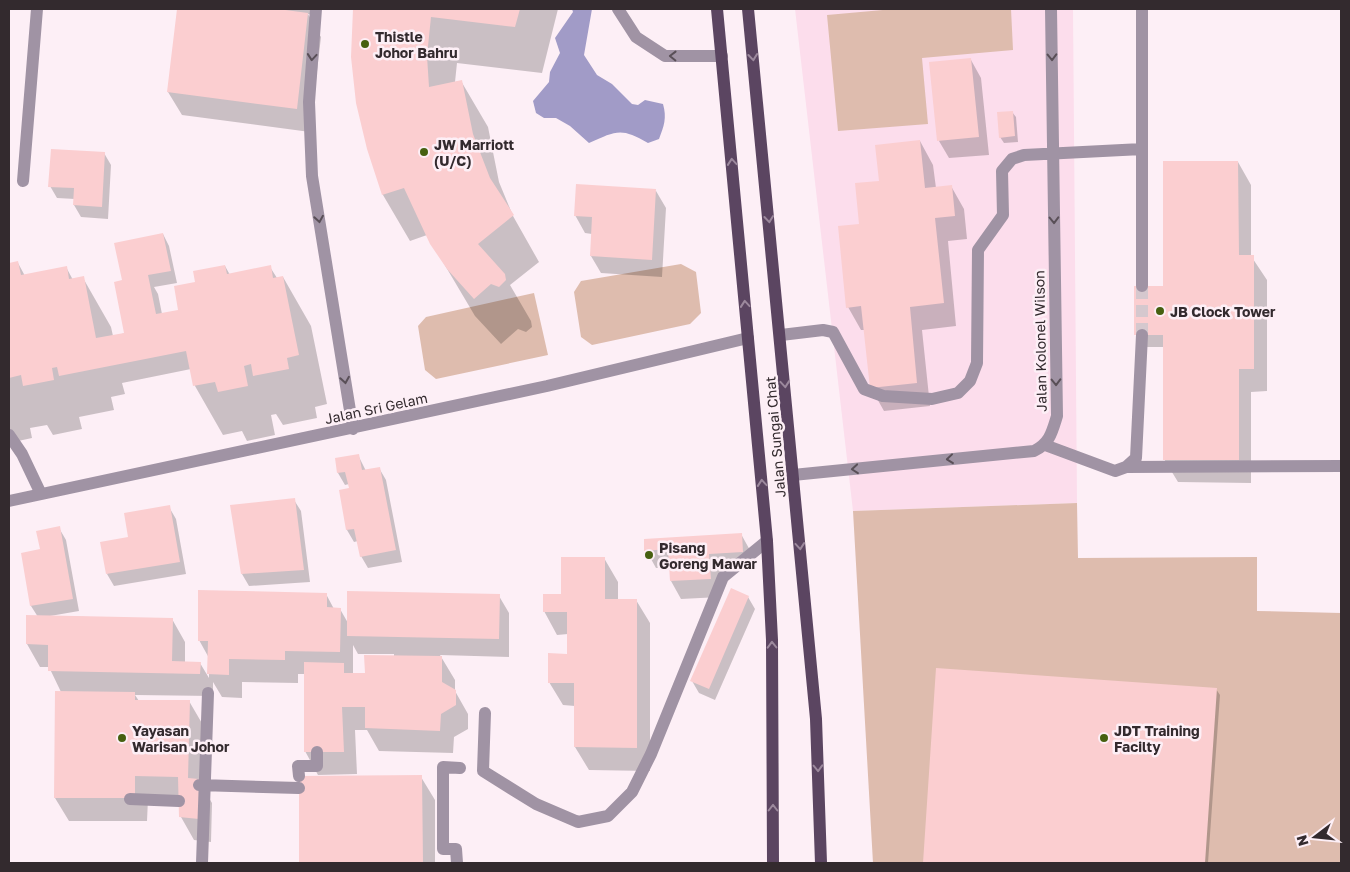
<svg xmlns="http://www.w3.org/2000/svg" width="1350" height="872" font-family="'Golos Text',sans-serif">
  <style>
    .built { fill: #fcddec }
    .green { fill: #debcae }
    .water { fill: #a19bc7 }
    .shadow { fill: #0003; fill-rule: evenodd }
    .building { fill: #fbced0 }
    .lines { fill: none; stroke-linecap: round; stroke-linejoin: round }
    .minor-tunnel { stroke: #d5c8ce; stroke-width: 12; stroke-dasharray: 12 6; stroke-linecap: butt }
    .minor { stroke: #a093a4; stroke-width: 12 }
    .major { stroke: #5b4561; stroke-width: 12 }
    .oneway { stroke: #594f57 }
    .oneway2 { stroke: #9c899d }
    .poi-dot { fill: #466010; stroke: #fdeff6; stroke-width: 2 }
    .labels { text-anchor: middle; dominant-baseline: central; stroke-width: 5; stroke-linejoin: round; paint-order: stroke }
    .poi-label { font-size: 14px; font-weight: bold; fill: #332a2e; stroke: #fdeff6; text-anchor: start }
    .street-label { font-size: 14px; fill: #332a2e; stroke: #fdeff6 }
  </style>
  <rect width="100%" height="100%" fill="#fdeff6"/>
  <path class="built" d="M795,9h278l4,494 -224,8z"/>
  <path class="green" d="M894,9h117l2,41 -91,8 6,66 -90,7 -11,-116z
    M681,264l15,8 5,41 -11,11 -98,21 -11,-8 -7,-45 7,-11z
    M534,293l14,62 -112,24 -11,-9 -7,-44 8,-9z
    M1077,503l1,55 179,-1v54l84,2v250h-468l-20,-352z"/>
  <path class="water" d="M572,9h20l-8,46 13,20 15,9 20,20 6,1 7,-5 18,4c4,14 1,22 -4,35l-11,4c-27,-16 -32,-12 -59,0l-19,-17 -14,-8h-12l-8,-5 -3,-12 16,-19 1,-10 10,-19 -5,-15 18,-26z"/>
  <path class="shadow" d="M178,9h143l-1,7 -12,-2 13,23 -11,95 -128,-17 -14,-23z
    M355,9h203l-16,64 -85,-10 -2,19 6,-1 27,46 11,55 14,34 26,46 -29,23 21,36 1,6 -6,5 -8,-3 -17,15 -26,-28 -48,-81 -17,6 -27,-46 -15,-46z
    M9,51l1,2 -1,20z
    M971,60l10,18 8,77 -40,3 -10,-17z
    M1012,112l4,5 2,25 -14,1 -4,-6z
    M920,141l13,24 3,23 15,-2 13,23 3,30 -19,2 8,85 -34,4 8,76 -46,5 -13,-23 -6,-58h-4l-13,-23 13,-82 19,-43z
    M104,153l7,12 -3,54 -27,-2 -7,-12 1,-6 -18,-1 -7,-12z
    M1238,162l13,23v71l16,24v111l-16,1v91l-73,-1 -14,-23v-112h-22l-6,-12z
    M656,191l10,17 -4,69 -61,-4 -10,-17 1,-22 -7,-1 -10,-18z
    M163,234l6,12 8,37 -23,4 4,7 4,20 18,-3 16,-28 29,-17 5,9 40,-8 7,11 6,-1 28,49 16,78 -12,3 2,11 -34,7 -7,-11 -5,1 4,20 -28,6 -5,-10 -19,4 -28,-49 -4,-17 -69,14 3,11 -14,3 3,13 -35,7 3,12 -29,6 -6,-10 -17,3 2,10 -23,5v-178l9,-2 7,13 41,-9 7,13 10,-2 28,49 2,9 13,-3 -3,-52z
    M358,455l8,16 13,-3 7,12 16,82 -34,6 -7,-12 -3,-15 -4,1 -7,-12 -7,-39 10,-2 -1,-5 -4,1 -7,-12 -2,-14z
    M294,500l7,11 9,71 -61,4 -7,-12z
    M169,507l7,12 10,55 -72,12 -7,-12 23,-36z
    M59,528l7,12 13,71 -29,5 122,3 13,23v21h15l9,15v-20l-10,-18 127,-46 8,15h6l8,14 151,-27 10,17v44l-69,-2 15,25v11l13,23v15l-14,8 -1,16 -74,-2 -12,-21h-12l2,44 -39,1 -13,-24v-77h-7v9l-56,-1v16l-20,-1 -9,-15v14l-78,-1 4,6h50l14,24 -2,60 11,18 -1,39 -17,-2 -13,-23 -1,-17 -32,-1 -1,22h-78l-14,-23 6,-106 -12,-25h-9l-13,-23 11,-27 -7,-11 10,-56zM353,645l5,9h36v3l-28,17h-13z
    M741,534l10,18 1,17 -33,3 1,25 -39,2 -10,-18 -1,-14 -14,1 -10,-18z
    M604,558l14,24v18h18l14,23v148l-61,-1 -14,-23v-41l-12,-1 -14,-23 19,-27v-21l-11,1 -13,-24z
    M748,597l7,12 -40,91 -16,-7 -7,-12z
    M937,669l279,20 4,6 -12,168h-283z
    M300,777h121l14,23v63h-134z"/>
  <path class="building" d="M177,9h101l30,4 -11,96 -130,-17z
    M353,9h167l-5,18 -84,-10 -4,39 2,31 33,-7 11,54 17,44 24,37 -36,29 27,30 1,6 -7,7 -8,-3 -17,15 -27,-30 -17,-25 -26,-56 -22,7 -15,-46 -11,-46 -5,-46z
    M971,58l8,79 -42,4 -8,-79z
    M1013,111l2,25 -16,2 -2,-26z
    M920,140l5,48 27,-3 3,31 -20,2 9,85 -34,4 7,76 -47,5 -9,-82 -15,2 -8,-82 21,-2 -4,-41 24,-2 -4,-36z
    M51,149l54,3 -3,55 -29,-2 1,-17 -26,-1z
    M1163,161h75l1,94h15v114h-15v91h-76v-125h-29v-49h29z
    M576,184l80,5 -4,71 -62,-4 2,-39 -18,-1z
    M163,233l8,38 -23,4 8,39 22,-4 -4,-24 21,-4 -2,-11 32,-6 2,9 44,-9 2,13 10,-2 16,79 -12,3 2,11 -36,7 -2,-12 -7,2 4,20 -30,6 -3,-10 -22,4 -7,-35 -127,25 -2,-9 -5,1 2,12 -31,6 -2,-11 -12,3v-115l9,-2 3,14 46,-9 2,13 15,-3 12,62 28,-5 -10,-51 8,-2 -8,-37z
    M359,454l3,16 18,-3 16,83 -36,7 -6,-28 -8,1 -7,-40 10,-2 -4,-16 -8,1 -2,-15z
    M295,498l9,72 -63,4 -11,-69z
    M170,505l10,57 -74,12 -6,-32 28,-5 -4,-24z
    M60,526l13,73 -43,7 -9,-53 19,-4 -4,-18z
    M742,533l1,19 -34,2 2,25 -41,2 -2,-32 -24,2v-12z
    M561,557h44v42h32v149l-63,-1v-64h-26v-30l19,1v-42h-24v-18h18z
    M731,588l18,8 -40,93 -19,-8z
    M198,590l129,3v14l14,1 -1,44 -55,-1v9l-56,-1v16l-22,-1 1,-33h-10z
    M347,591l153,3 -1,45 -152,-3z
    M26,615l147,3 -1,43 29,1 -1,12 -152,-3v-26l-22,-1z
    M364,655l78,1v26l14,8v15l-15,9 -1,17 -75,-3v-21h-23l2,45h-40v-90l40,1v10h21z
    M936,668l281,20 -12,175h-282z
    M55,691l80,1v8h55l-2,78 11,1v40l-20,-2 -1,-40 -43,-1v22h-81z
    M422,775l1,88h-124v-87z"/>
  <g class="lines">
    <path class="minor-tunnel" d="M1142,335v-49"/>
    <path class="minor" d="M316,9l-7,93 3,74 41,253
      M618,9l18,28 29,19h57
      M1142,9v277
      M23,181l14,-172
      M781,335l42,-5 10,2 31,57 19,7 49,3 26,-6 12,-12 7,-18 1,-113 25,-35 -1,-44 10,-12 12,-4 118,-6
      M9,435l13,19 19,40
      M1045,445l70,26 11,-4 10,-9 6,-123
      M1126,467l215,-1
      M793,475l241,-24c16,-8 18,-19 23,-35l-6,-407
      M9,501l538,-115 201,-48
      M485,713l-2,58 53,33 42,18 30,-6 24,-24 19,-38 72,-177 44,-36
      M299,776l-1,-10h19v-14
      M199,785l100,3
      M130,799l49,2
      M202,863l6,-170
      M457,863l-1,-14h-13v-82l17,1"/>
    <path class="major" d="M717,9l50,532 5,99 1,223
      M748,9l68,710 5,144"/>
  </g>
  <defs><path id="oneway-chevron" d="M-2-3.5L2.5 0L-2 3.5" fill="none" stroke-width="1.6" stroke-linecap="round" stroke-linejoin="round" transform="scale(1.25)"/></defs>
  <g class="oneway">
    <use href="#oneway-chevron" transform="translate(673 56) rotate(-179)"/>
    <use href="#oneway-chevron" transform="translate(312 57) rotate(95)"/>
    <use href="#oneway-chevron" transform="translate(1052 57) rotate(89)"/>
    <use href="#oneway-chevron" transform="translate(319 219) rotate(81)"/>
    <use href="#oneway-chevron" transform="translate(1054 220) rotate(89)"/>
    <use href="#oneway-chevron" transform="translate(345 380) rotate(81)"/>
    <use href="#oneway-chevron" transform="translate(1056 382) rotate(89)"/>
    <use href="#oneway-chevron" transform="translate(950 459) rotate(174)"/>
    <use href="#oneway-chevron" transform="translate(855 469) rotate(175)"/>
  </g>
  <g class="oneway2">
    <use href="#oneway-chevron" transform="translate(753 57) rotate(84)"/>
    <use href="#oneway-chevron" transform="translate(732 162) rotate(-95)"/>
    <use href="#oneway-chevron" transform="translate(769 219) rotate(84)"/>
    <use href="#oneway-chevron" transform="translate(745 304) rotate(-95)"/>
    <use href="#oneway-chevron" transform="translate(785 384) rotate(85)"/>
    <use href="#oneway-chevron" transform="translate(762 483) rotate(-95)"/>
    <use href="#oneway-chevron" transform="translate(800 546) rotate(85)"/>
    <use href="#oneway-chevron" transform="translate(772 645) rotate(-91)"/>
    <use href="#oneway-chevron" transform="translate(818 768) rotate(88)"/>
    <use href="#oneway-chevron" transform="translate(773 808) rotate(-90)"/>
  </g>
  <g class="poi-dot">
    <circle cx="365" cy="44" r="5"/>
    <circle cx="424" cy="152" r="5"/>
    <circle cx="1160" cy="311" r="5"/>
    <circle cx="649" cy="555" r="5"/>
    <circle cx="122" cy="738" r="5"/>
    <circle cx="1104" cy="738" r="5"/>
  </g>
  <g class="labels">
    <g class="poi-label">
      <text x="375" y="36">Thistle<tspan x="375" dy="16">Johor Bahru</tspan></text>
      <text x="434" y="144">JW Marriott<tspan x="434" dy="16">(U/C)</tspan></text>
      <text x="1170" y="311">JB Clock Tower</text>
      <text x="659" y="547">Pisang<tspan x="659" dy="16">Goreng Mawar</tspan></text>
      <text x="132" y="730">Yayasan<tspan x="132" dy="16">Warisan Johor</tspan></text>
      <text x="1114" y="730">JDT Training<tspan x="1114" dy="16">Facilty</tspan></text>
    </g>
    <g class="street-label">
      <text transform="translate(1040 341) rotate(-91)">Jalan Kolonel Wilson</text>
      <text transform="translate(376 408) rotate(-12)">Jalan Sri Gelam</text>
      <text transform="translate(775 437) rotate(-95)">Jalan Sungai Chat</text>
    </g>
  </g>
  <rect width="1350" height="872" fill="none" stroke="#332a2e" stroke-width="20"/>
  <g transform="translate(1315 837) rotate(254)" stroke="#fdeff6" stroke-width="4" paint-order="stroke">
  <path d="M0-4L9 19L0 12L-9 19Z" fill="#332a2e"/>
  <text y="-8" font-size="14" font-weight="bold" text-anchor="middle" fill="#332a2e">N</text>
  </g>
</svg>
